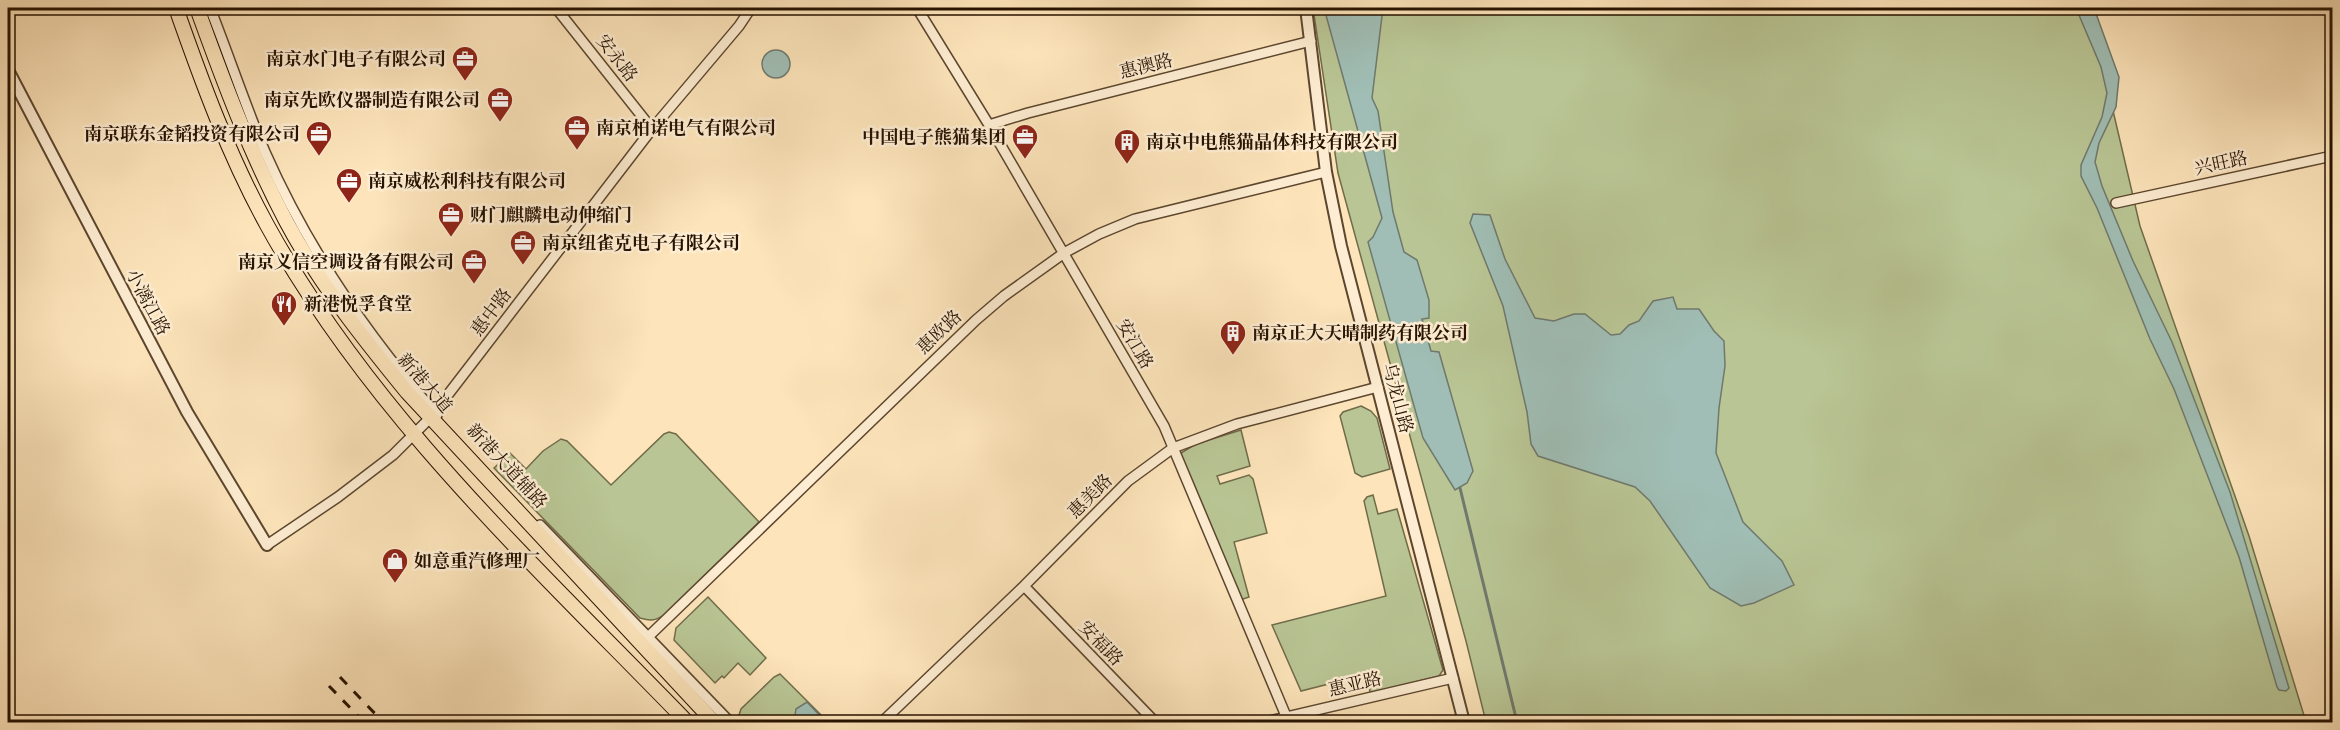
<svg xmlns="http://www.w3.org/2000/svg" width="2340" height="730" font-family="'Libre Caslon Text','Noto Serif SC',serif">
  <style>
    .green { fill: #b9c594; stroke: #706c4a; stroke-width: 1.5 }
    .water { fill: #a0beb5; stroke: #6f796d; stroke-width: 1.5 }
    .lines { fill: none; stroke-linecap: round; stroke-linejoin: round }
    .stream { stroke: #6f796d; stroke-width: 3 }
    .minor-casing { stroke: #5c462e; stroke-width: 12 }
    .tertiary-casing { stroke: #5c462e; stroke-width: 14 }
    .primary-casing { stroke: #261200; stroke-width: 16 }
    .minor { stroke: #feedd2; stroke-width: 9 }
    .tertiary { stroke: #feedd2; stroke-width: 10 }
    .primary { stroke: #fde4ba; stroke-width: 14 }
    .rail { stroke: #261200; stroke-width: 3; stroke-dasharray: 10 10; stroke-linecap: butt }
    .labels { text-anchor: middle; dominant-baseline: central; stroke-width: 5; stroke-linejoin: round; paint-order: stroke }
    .street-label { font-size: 18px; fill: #261200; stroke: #feedd2 }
    .poi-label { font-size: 18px; font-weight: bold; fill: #261200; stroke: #feedd2; text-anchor: start }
  </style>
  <rect width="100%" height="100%" fill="#fde4ba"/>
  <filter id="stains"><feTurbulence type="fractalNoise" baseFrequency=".00333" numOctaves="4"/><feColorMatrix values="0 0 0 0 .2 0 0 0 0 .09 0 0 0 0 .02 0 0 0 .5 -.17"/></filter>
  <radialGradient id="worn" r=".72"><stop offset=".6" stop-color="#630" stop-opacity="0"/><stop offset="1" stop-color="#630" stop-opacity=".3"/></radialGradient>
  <path class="green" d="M1313,8h776l51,218 109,310 57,186h-820l-20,-81 -128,-468z
    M1361,406l10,5 6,7 13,51 -28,8 -7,-4 -15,-57 3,-4z
    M1241,430l9,36 -33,10 3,8 29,-9 4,4 14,54 -33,9 15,55 -9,3 -58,-138 -1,-9 15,-9z
    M669,432l7,2 83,88 -94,92c-9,7 -14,7 -25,4l-146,-150 16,-15 16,16 17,-18 18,-12 6,2 44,44 53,-51z
    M1373,495l5,19 19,-5 46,161 -4,6 -69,17 -2,-19 -67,17 -29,-66 114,-29 -22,-95 3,-4z
    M708,597l58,61 -16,17 -12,-12 -14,15 -2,-2 -7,7 -41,-43 2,-12z
    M780,674l48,48h-85l-5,-4 3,-9 33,-32z"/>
  <path class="water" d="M1324,8h56l2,8 -10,82 6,13 15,101 11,40 13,8 12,40v18l-7,1 9,32 8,1 34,119 -6,12 -12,7 -32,-52 -55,-196 5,-5 9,-19z
    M2076,8h18l25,69 -3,30 -17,36 -4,19 7,24 31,75 39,81 58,150 59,196 -3,3 -7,-1 -2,-3 -38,-130 -65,-168 -24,-50 -53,-131 -16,-32v-11l21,-48 5,-24 -6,-26z
    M762 64a14 14 0 1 1 28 0a14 14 0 1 1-28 0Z
    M1473,214l17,1 15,44 30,59 19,3 20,-7h11l26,21 9,-1 9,-9 10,-4 14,-20 20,-4 4,12h22l15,22 10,10 1,25 -6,42 -3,45 27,69 39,39 12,24 -40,18 -13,3 -31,-18 -60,-87 -15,-14 -97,-31 -7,-12 -4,-32 -24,-106 -33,-83z
    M807,702l17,18 -1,2h-29l2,-13z"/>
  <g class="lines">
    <path class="stream" d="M1460,488l57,234"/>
    <g class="minor-casing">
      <path id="minor" d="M210,8c19,48 35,97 55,144 42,95 103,185 172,263
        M556,8l96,121
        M917,8l72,117 175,301 122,290
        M989,125l39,-12 283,-72
        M2116,203l216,-47
        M540,525l190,197
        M267,545l71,-48 55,-42 37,-37 222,-289 87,-103 12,-18
        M1024,586l131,136
        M648,637l328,-317 28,-24 60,-43 35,-19 36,-15 191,-47
        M882,722l142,-136 104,-105 45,-33 64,-24 141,-37
        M1265,722l188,-44"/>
    </g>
    <g class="tertiary-casing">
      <path id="tertiary" d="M1306,8l20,164 15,74 123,476
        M8,70l179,342 80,133"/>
    </g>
    <g class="primary-casing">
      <path id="primary" d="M176,8c26,74 53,148 91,217 105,191 270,342 420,497
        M197,8c26,72 53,145 89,213 33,62 77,117 121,171l307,330"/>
    </g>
    <use href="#minor" class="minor"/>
    <use href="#tertiary" class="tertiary"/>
    <use href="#primary" class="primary"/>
    <path class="rail" d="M340,677l43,45
      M329,686l35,36
      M319,719l3,3"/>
  </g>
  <defs>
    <g id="office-pin" transform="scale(1.35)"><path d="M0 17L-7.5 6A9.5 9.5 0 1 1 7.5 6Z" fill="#8f2418" stroke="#feedd2"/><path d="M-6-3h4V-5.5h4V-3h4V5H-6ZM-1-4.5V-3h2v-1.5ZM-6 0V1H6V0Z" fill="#fff"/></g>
    <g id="building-pin" transform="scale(1.35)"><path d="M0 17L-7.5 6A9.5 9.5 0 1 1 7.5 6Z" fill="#8f2418" stroke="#feedd2"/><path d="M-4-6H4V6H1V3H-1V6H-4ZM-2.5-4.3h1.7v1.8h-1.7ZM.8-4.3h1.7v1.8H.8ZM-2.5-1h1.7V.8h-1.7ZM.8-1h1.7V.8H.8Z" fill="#fff"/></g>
    <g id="restaurant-pin" transform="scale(1.35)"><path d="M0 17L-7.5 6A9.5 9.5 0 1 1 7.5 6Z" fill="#8f2418" stroke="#feedd2"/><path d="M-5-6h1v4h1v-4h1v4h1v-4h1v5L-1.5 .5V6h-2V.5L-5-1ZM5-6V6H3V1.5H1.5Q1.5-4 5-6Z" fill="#fff"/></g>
    <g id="shop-pin" transform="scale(1.35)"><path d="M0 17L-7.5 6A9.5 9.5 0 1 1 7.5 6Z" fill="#8f2418" stroke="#feedd2"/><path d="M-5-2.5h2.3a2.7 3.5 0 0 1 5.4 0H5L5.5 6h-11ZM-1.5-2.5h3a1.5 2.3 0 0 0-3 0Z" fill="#fff"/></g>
  </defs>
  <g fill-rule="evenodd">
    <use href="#office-pin" x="465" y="59"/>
    <use href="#office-pin" x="500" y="100"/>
    <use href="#office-pin" x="577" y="128"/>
    <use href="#office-pin" x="319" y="134"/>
    <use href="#office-pin" x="1025" y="137"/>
    <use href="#building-pin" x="1127" y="142"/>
    <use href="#office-pin" x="349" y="181"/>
    <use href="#office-pin" x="451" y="215"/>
    <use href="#office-pin" x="523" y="243"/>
    <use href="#office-pin" x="474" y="262"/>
    <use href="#restaurant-pin" x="284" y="304"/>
    <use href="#building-pin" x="1233" y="333"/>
    <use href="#shop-pin" x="395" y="561"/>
  </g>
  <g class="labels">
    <g class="street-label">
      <text transform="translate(617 58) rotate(52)">安永路</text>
      <text transform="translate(1146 66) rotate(-14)">惠澳路</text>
      <text transform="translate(2221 163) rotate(-12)">兴旺路</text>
      <text transform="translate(148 302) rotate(62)">小漓江路</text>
      <text transform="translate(491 312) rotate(-53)">惠中路</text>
      <text transform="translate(939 332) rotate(-44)">惠欧路</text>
      <text transform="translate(1135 344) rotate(60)">安江路</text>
      <text transform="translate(425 383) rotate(49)">新港大道</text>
      <text transform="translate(1398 398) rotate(75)">乌龙山路</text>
      <text transform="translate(507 466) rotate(47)">新港大道辅路</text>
      <text transform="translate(1090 496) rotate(-45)">惠美路</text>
      <text transform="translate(1101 643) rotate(46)">安福路</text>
      <text transform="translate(1355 684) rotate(-13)">惠亚路</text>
    </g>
    <g class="poi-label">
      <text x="446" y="59" text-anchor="end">南京水门电子有限公司</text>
      <text x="480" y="100" text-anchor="end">南京先欧仪器制造有限公司</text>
      <text x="596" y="128">南京柏诺电气有限公司</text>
      <text x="300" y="134" text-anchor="end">南京联东金韬投资有限公司</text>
      <text x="1006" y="137" text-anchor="end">中国电子熊猫集团</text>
      <text x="1146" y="142">南京中电熊猫晶体科技有限公司</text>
      <text x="368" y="181">南京威松利科技有限公司</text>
      <text x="470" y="215">财门麒麟电动伸缩门</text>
      <text x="542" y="243">南京纽雀克电子有限公司</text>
      <text x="454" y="262" text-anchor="end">南京义信空调设备有限公司</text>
      <text x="304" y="304">新港悦孚食堂</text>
      <text x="1252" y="333">南京正大天晴制药有限公司</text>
      <text x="414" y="561">如意重汽修理厂</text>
    </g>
  </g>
  <rect width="2340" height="730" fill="none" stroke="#fde4ba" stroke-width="30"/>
  <rect x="9" y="9" width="2322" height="712" fill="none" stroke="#261200" stroke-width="3"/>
  <rect x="15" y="15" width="2310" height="700" fill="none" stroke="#261200" stroke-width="1.5"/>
  <rect width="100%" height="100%" filter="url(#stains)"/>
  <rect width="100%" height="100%" fill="url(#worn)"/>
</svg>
